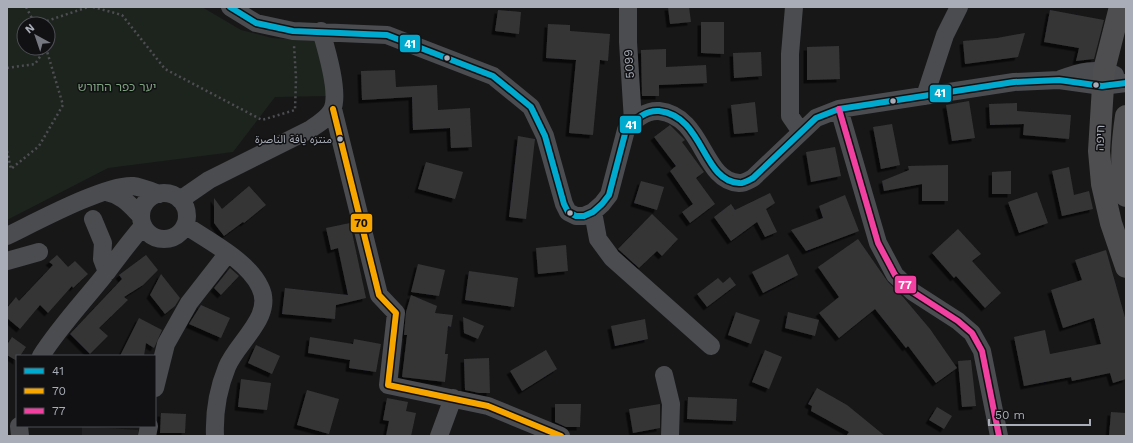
<svg xmlns="http://www.w3.org/2000/svg" width="1133" height="443" font-family="'Work Sans','Noto Sans Arabic','Noto Sans Hebrew',sans-serif">
  <style>
    .built { fill: #212123 }
    .green { fill: #1d241e; fill-rule: evenodd }
    .building { fill: #353536; filter: url(#shadow) }
    .lines { fill: none; stroke-linecap: round; stroke-linejoin: round }
    .path { stroke: #4d4e52; stroke-width: 2.5; stroke-dasharray: 2 3; stroke-linecap: butt }
    .minor { stroke: #4b4c50; stroke-width: 18 }
    .highway { stroke: #4e4e51; stroke-width: 22 }
    .bus-1-casing { stroke: #111113; stroke-width: 9 }
    .bus-2-casing { stroke: #111113; stroke-width: 9 }
    .bus-3-casing { stroke: #111113; stroke-width: 9 }
    .bus-1 { stroke: #00a9ce; stroke-width: 6 }
    .bus-2 { stroke: #f7a600; stroke-width: 6 }
    .bus-3 { stroke: #f240a1; stroke-width: 6 }
    .bus-dot { fill: #a8adb8; stroke: #111113; stroke-width: 1.5 }
    .labels { text-anchor: middle; dominant-baseline: central; stroke-width: 3; stroke-linejoin: round; paint-order: stroke }
    .bus-label { font-size: 11px; fill: #a8adb8; stroke: #111113; text-anchor: end }
    .street-label { font-size: 12px; fill: #a8adb8; stroke: #111113 }
    .park-label { font-size: 12px; fill: #7fa381; stroke: #111113 }
    .line-badge { stroke: #111113; stroke-width: 1.5 }
    .badge-label { font-size: 11px; text-anchor: middle; font-weight: bold; fill: #fff }
    .pale-badge-label { font-size: 11px; text-anchor: middle; font-weight: bold; fill: #111 }
  </style>
  <defs>
    <filter id="shadow"><feDropShadow dx="-3.5" dy="3.5" stdDeviation="0" flood-color="#0009"/></filter>
  </defs>
  <rect width="100%" height="100%" fill="#171717"/>
  <path class="built" d="M82,426l56,4v6h-56z"/>
  <path class="green" d="M7,7h195l39,23 31,8 45,3 12,55 -54,1 -42,55 -125,16 -101,52zM24,24h24v24h-24z"/>
  <path class="building" d="M668,7h21l2,15 -21,2z
    M498,10l23,2 -2,22 -24,-3z
    M1050,10l54,10 -10,39 -18,2 3,-13 -35,-6z
    M701,22h23v32l-23,-1z
    M548,24l22,1v6l40,3 -2,27 -8,-1 -7,75 -24,-2 7,-73 -30,-2z
    M1025,33l-7,24 -53,7 -2,-23 34,-3z
    M839,46l1,33 -33,1v-33z
    M666,49v18l40,-2 1,18 -48,2v11h-17l-1,-46z
    M761,52l1,24 -28,2 -1,-25z
    M395,70l1,17 41,-2 1,25 32,-2 2,39 -21,1 -1,-20 -37,2 -1,-33 -50,3 -1,-29z
    M969,101l6,37 -23,3 -6,-36z
    M755,102l3,30 -24,2 -3,-29z
    M1017,103v8l54,4 -2,24 -46,-4 1,-11 -34,1 -1,-21z
    M892,124l8,41 -19,4 -8,-42z
    M670,125l15,15 -3,2 22,30 -8,6 19,26 -25,19 -8,-11 11,-8 -23,-33 6,-5 -22,-29z
    M518,136l17,3 -9,80 -17,-2z
    M835,147l6,29 -30,6 -5,-30z
    M426,162l37,10 -8,27 -37,-10z
    M948,165v36h-26v-17l-38,7 -2,-10 27,-11 -1,-4z
    M1069,167l5,28 15,-4 4,18 -31,7 -10,-45z
    M1011,171v23h-19v-22z
    M641,181l23,6 -7,23 -23,-7z
    M249,186l17,19 -22,18 -1,-1 -19,14 -10,-13v-25l8,11z
    M1037,192l11,31 -29,10 -11,-31z
    M770,193l5,10 -9,6 11,23 -12,5 -8,-15 -26,19 -17,-24 17,-13 4,6z
    M845,195l14,36 -53,20 -15,-21 32,-12 -4,-12z
    M652,214l26,25 -16,17 -5,-5 -18,17 -21,-19z
    M350,223l16,75 -30,7 -1,14 -53,-5 3,-26 63,7 -10,-47 -7,2 -5,-22z
    M958,229l23,25 -9,7 29,32 -16,15 -29,-32 -2,2 -22,-25z
    M858,239l30,43 15,15 27,32 27,39 -21,15 -28,-37 -2,2 -31,-39 -36,29 -20,-25 20,-16 -21,-30z
    M566,245l2,26 -30,3 -2,-26z
    M1106,250l20,71v58l-13,4 -3,-10 -38,8 -1,-4 -47,9 -10,-49 31,-7 5,24 51,-10 -7,-26 -31,10 -12,-38 31,-10 -7,-20z
    M788,254l10,21 -35,18 -11,-21z
    M57,255l11,12 7,-6 13,13 -15,14 -1,-2 -24,27 -8,-8 -20,24 -13,-11v-10l9,-11 3,4 34,-36 -4,-3z
    M146,255l12,15 -15,15 -19,12 4,3 -29,28 9,8 -18,18 -20,-20 52,-55 -3,-4z
    M418,264l27,6 -6,26 -28,-4z
    M230,268l9,8 -18,19 -7,-7z
    M469,271l49,7 -4,29 -49,-7z
    M161,274l19,24 -5,8 -10,8 -15,-19z
    M730,277l6,8 -29,22 -10,-13 21,-16 5,5z
    M411,295l26,11 -2,7 18,2 -2,12 -3,-1 -3,28h3l-3,28 -43,-5 5,-42h-3l2,-23z
    M201,305l29,13 -9,20 -32,-14z
    M736,312l24,8 -9,24 -23,-9z
    M788,312l31,8 -4,16 -30,-8z
    M463,317l21,9 -6,13 -14,-6z
    M139,318l23,12 -7,16 -1,2 -8,-5 -2,13h-24z
    M645,319l3,20 -33,7 -4,-20z
    M12,337l14,10 -6,9h-3v5l-10,-6v-10z
    M310,337l43,7 1,-5 27,5 -5,28 -27,-4 1,-8 -42,-7z
    M256,345l24,11 -8,18 -24,-11z
    M546,350l11,19 -35,22 -12,-20z
    M765,350l17,7 -13,32 -17,-7z
    M489,358l1,35h-11l-14,-3 -1,-31z
    M971,360l5,46 -14,1 -4,-46z
    M241,379l30,4 -4,27 -29,-3z
    M817,388l30,17 38,31h-39l3,-4 -38,-21 1,-5 -4,-2z
    M307,390l32,9 -10,35 -32,-9z
    M688,397l49,2 -1,22 -49,-2z
    M387,398l21,4 -2,9 10,2 -5,23h-25l3,-15 -6,-1z
    M555,404h26l-1,23h-14l-11,-5z
    M660,404v24l-27,5 -4,-24z
    M937,407l15,9 -8,13 -15,-9z
    M1111,412l15,1v23h-17z
    M161,413l25,1 -1,19h-25z"/>
  <g class="lines">
    <path class="path" d="M26,7l9,17
      M93,7l29,8 43,54 97,51 33,-10 1,-32 -2,-33
      M44,24v-2l44,-15
      M7,68l28,-4 11,-16
      M7,151l4,18 28,-23 24,-41 -17,-57"/>
    <path class="minor" d="M230,7l26,16 37,8 94,4 106,41 38,31 14,29 19,68 4,8 8,4h8l9,-4 9,-8 7,-9 17,-65c8,-10 19,-20 33,-19 45,5 43,70 80,72 4,1 10,-3 14,-5l63,-60 23,-9 175,-27 45,-2 43,6 24,-3
      M628,7v35l5,79
      M794,7l-4,47v62l11,16
      M1061,79c18,-7 36,-12 54,-4
      M925,96l20,-61 14,-28
      M333,109l46,186 17,18 -8,72 100,21 73,30
      M839,109l39,134 17,32 18,17 45,29 14,12 10,18 17,85
      M106,192c16,3 24,13 35,24
      M141 216a23 23 0 1 1 46 0a23 23 0 1 1-46 0Z
      M180,200l29,-20 100,-50c9,-6 18,-11 23,-20 8,-16 -6,-62 -11,-79
      M593,212l5,27 14,19 99,88
      M93,219l10,24 -1,16 5,13
      M185,225c24,16 63,36 75,62 15,29 -23,55 -33,80 -9,22 -13,45 -12,69
      M7,236c27,-13 99,-52 126,-50 8,1 18,5 26,8
      M7,261l32,-9
      M41,356c19,-30 44,-56 66,-84 12,-16 23,-31 36,-46
      M664,375l7,29 -1,32
      M155,388l11,-44 23,-41 39,-50
      M19,426l1,10
      M147,436l2,-10
      M439,436l14,-38"/>
    <path class="highway" d="M1120,7l-16,63 -5,81 3,33 9,39 15,44
      M1126,116c-4,27 -6,53 0,80"/>
    <g class="bus-1-casing">
      <path id="bus-1" d="M230,7l26,16 37,8 94,4 106,41 38,31 14,29 19,68 4,8 8,4h8l9,-4 9,-8 7,-9 17,-65c8,-10 19,-20 33,-19 45,5 43,70 80,72 4,1 10,-3 14,-5l63,-60 23,-9 175,-27 45,-2 43,6 24,-3"/>
    </g>
    <g class="bus-2-casing">
      <path id="bus-2" d="M333,109l46,186 17,18 -8,72 100,21 73,30"/>
    </g>
    <g class="bus-3-casing">
      <path id="bus-3" d="M839,109l39,134 17,32 18,17 45,29 14,12 10,18 17,85"/>
    </g>
    <use href="#bus-1" class="bus-1"/>
    <use href="#bus-2" class="bus-2"/>
    <use href="#bus-3" class="bus-3"/>
  </g>
  <g class="bus-dot">
    <circle cx="447" cy="58" r="3.5"/>
    <circle cx="1096" cy="85" r="3.5"/>
    <circle cx="893" cy="101" r="3.5"/>
    <circle cx="340" cy="139" r="3.5"/>
    <circle cx="570" cy="213" r="3.5"/>
  </g>
  <g class="labels">
    <g class="bus-label">
      <text x="332" y="139">منتزه يافة الناصرة</text>
    </g>
    <g class="street-label">
      <text transform="translate(629 64) rotate(-94)">5099</text>
      <text transform="translate(1100 138) rotate(-88)">חיפה</text>
    </g>
    <g class="park-label">
      <text x="117" y="87">יער כפר החורש</text>
    </g>
  </g>
  <g class="line-badge">
    <rect x="399" y="34" width="22" height="19" rx="4" fill="#00a9ce"/>
    <rect x="929" y="84" width="23" height="19" rx="4" fill="#00a9ce"/>
    <rect x="619" y="115" width="23" height="19" rx="4" fill="#00a9ce"/>
    <rect x="350" y="213" width="23" height="20" rx="4" fill="#f7a600"/>
    <rect x="894" y="275" width="23" height="19" rx="4" fill="#f240a1"/>
  </g>
  <g class="badge-label">
    <text x="410" y="48">41</text>
    <text x="940" y="97">41</text>
    <text x="631" y="129">41</text>
    <text x="905" y="289">77</text>
  </g>
  <g class="pale-badge-label">
    <text x="361" y="227">70</text>
  </g>
  <rect width="1133" height="443" fill="none" stroke="#a8adb8" stroke-width="16"/>
  <rect x="16" y="355" width="140" height="72" fill="#111113" stroke="#4d4f55"/>
  <rect x="24" y="368" width="20" height="6" fill="#00a9ce" stroke="#4d4f55"/>
  <text x="52" y="375" font-size="12" fill="#a8adb8">41</text>
  <rect x="24" y="388" width="20" height="6" fill="#f7a600" stroke="#4d4f55"/>
  <text x="52" y="395" font-size="12" fill="#a8adb8">70</text>
  <rect x="24" y="408" width="20" height="6" fill="#f240a1" stroke="#4d4f55"/>
  <text x="52" y="415" font-size="12" fill="#a8adb8">77</text>
  <g transform="translate(36 36) rotate(320)"><circle r="19" fill="#111113" stroke="#4d4f55"/>
  <path d="M0-3L7 15L0 10L-7 15Z" fill="#757880"/>
  <text y="-6" font-size="11" font-weight="bold" text-anchor="middle" fill="#a8adb8">N</text>
  </g>
  <path d="M989 419v6h101v-6" fill="none" stroke="#a8adb8" stroke-width="2"/>
  <text x="995" y="419" font-size="12" fill="#a8adb8" stroke="#111113" stroke-width="3" paint-order="stroke">50 m</text>
</svg>
